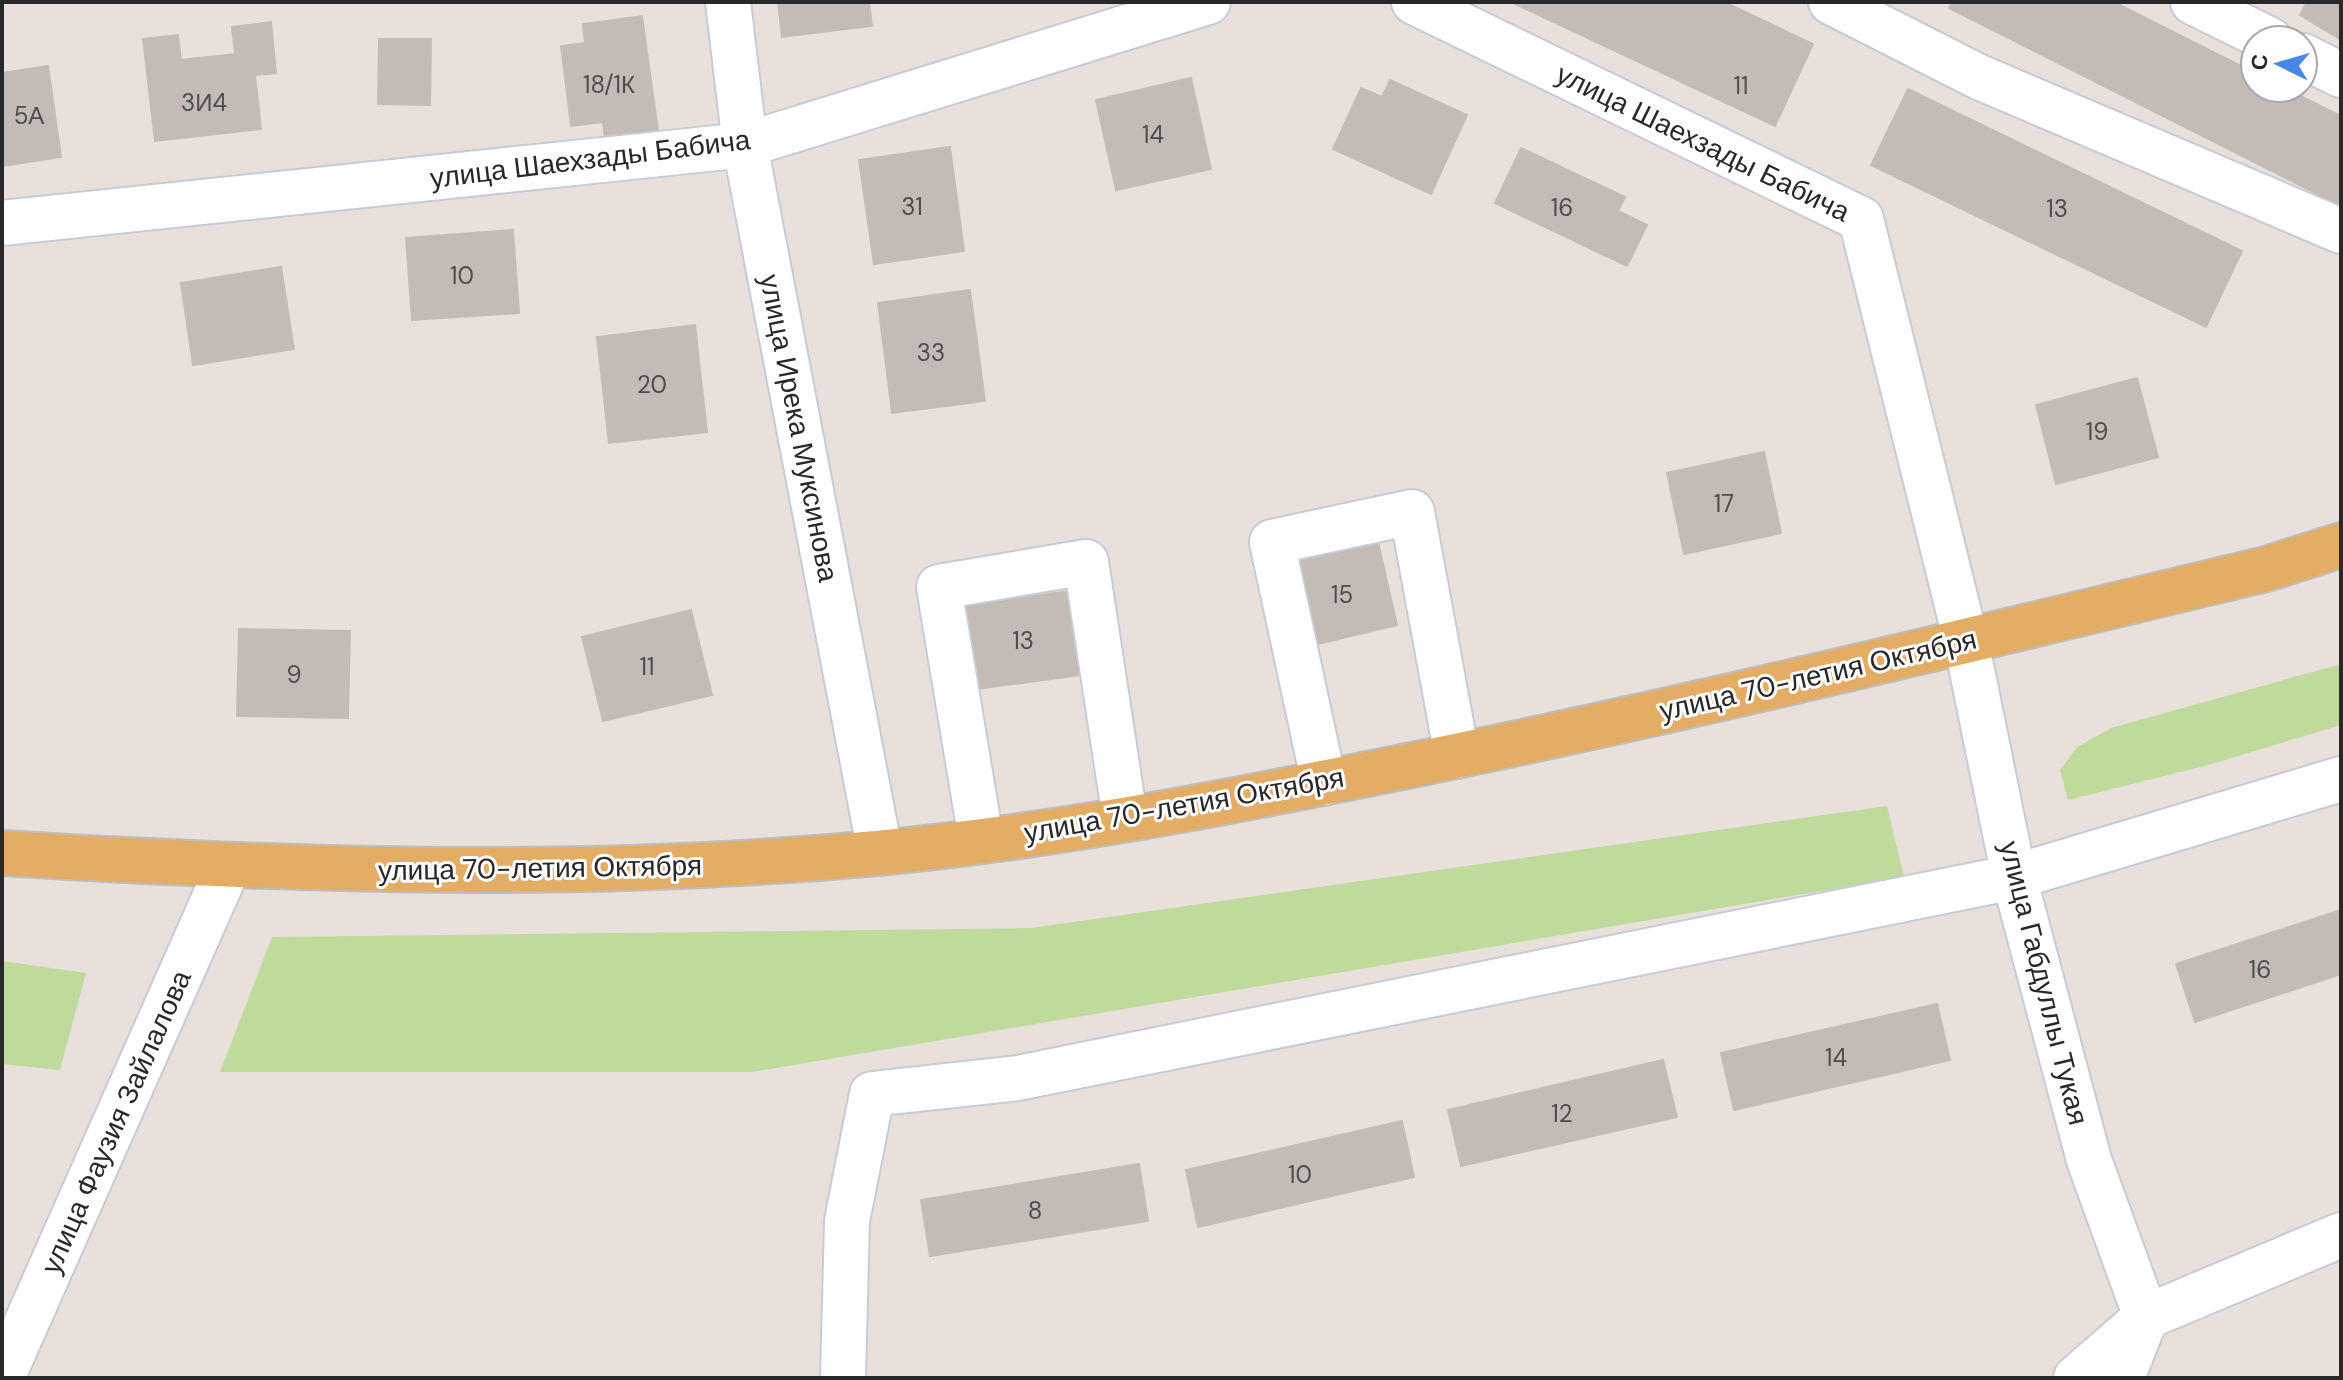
<svg xmlns="http://www.w3.org/2000/svg" width="2343" height="1380" font-family="'DM Sans',sans-serif">
  <style>
    .green { fill: #bedb9c }
    .building { fill: #c2bbb6; stroke: #c4bcb5; stroke-width: 2 }
    .lines { fill: none; stroke-linecap: round; stroke-linejoin: round }
    .minor-casing { stroke: #c6ccd5; stroke-width: 48 }
    .major-casing { stroke: #bebebe; stroke-width: 48 }
    .minor { stroke: #fff; stroke-width: 44 }
    .major { stroke: #e3ad66; stroke-width: 44 }
    .labels { text-anchor: middle; dominant-baseline: central; stroke-width: 6; stroke-linejoin: round; paint-order: stroke }
    .number-label { font-size: 24px; fill: #4e4d4c }
    .street-label { font-size: 28px; fill: #282828; stroke: #fff }
  </style>
  <rect width="100%" height="100%" fill="#e9e0db"/>
  <path class="green" d="M2341,664v61l-133,40 -140,35 -8,-30 17,-23 34,-19z
    M1887,806l17,71 -1152,195h-532l52,-135 759,-9z
    M2,961l84,12 -26,97 -58,-6z"/>
  <path class="building" d="M778,2h91l3,24 -90,11z
    M1511,2h213l89,42 -38,82z
    M1952,2h162l141,71v15h30l56,28v90l-392,-198z
    M2307,2h34v38l-41,-25z
    M642,16l16,115 -53,7 -2,-16 -32,4 -10,-80 24,-3 -2,-19z
    M271,22l5,51 -21,2 6,54 -106,12 -12,-102 35,-4 3,25 54,-6 -3,-27z
    M379,39h52l-1,66 -52,-1z
    M48,66l13,91 -59,9v-93z
    M1191,78l20,91 -95,21 -20,-90z
    M1390,80l77,35 -36,79 -98,-45 28,-61 21,9z
    M1908,89l334,162 -36,76 -335,-162z
    M950,147l14,104 -90,13 -15,-104z
    M1521,148l104,49 -7,14 29,14 -20,41 -132,-63z
    M513,230l6,83 -107,7 -6,-82z
    M281,267l13,82 -101,16 -12,-82z
    M970,290l15,111 -93,12 -14,-110z
    M695,325l12,107 -98,11 -12,-106z
    M2137,378l21,79 -102,27 -20,-79z
    M1764,452l17,81 -97,21 -17,-81z
    M1378,542l19,83 -92,22 -19,-84z
    M1070,591l11,84 -105,14 -11,-84z
    M691,610l21,85 -109,26 -21,-84z
    M239,629l111,2 -2,87 -111,-2z
    M2341,910v64l-146,48 -19,-58z
    M1937,1004l13,56 -216,50 -13,-57z
    M1663,1060l14,57 -216,49 -13,-56z
    M1402,1121l12,56 -216,50 -12,-57z
    M1139,1164l9,57 -218,35 -9,-56z"/>
  <g class="lines">
    <g class="minor-casing">
      <path id="minor" d="M728,2l17,143 135,707
        M1414,2l447,217 105,422 48,236 75,283 57,157 -24,61
        M1831,2l148,75 362,154
        M2193,2l77,38
        M2303,56l38,19
        M2,223l743,-78 463,-143
        M1324,783l-52,-241 140,-30 45,244
        M981,839l-42,-252 147,-25 39,256
        M2,1378l227,-513
        M843,1378l4,-157 25,-127 146,-16 996,-201 327,-98
        M2076,1378l70,-61 195,-82"/>
    </g>
    <g class="major-casing">
      <path id="major" d="M2,853c292,18 583,27 875,0 180,-17 358,-52 535,-88 286,-58 570,-128 854,-196l75,-24"/>
    </g>
    <use href="#minor" class="minor"/>
    <use href="#major" class="major"/>
  </g>
  <g class="labels">
    <g class="number-label">
      <text x="609" y="84">18/1К</text>
      <text x="1741" y="85">11</text>
      <text x="204" y="102">3И4</text>
      <text x="29" y="115">5А</text>
      <text x="1153" y="134">14</text>
      <text x="912" y="206">31</text>
      <text x="1562" y="207">16</text>
      <text x="2057" y="208">13</text>
      <text x="462" y="275">10</text>
      <text x="931" y="352">33</text>
      <text x="652" y="384">20</text>
      <text x="2097" y="431">19</text>
      <text x="1724" y="503">17</text>
      <text x="1342" y="594">15</text>
      <text x="1023" y="640">13</text>
      <text x="647" y="666">11</text>
      <text x="294" y="674">9</text>
      <text x="2260" y="969">16</text>
      <text x="1836" y="1057">14</text>
      <text x="1562" y="1113">12</text>
      <text x="1300" y="1174">10</text>
      <text x="1035" y="1210">8</text>
    </g>
    <g class="street-label">
      <text transform="translate(1703 143) rotate(26)">улица Шаехзады Бабича</text>
      <text transform="translate(590 159) rotate(-7)">улица Шаехзады Бабича</text>
      <text transform="translate(799 428) rotate(79)">улица Ирека Муксинова</text>
      <text transform="translate(1818 675) rotate(-13)">улица 70-летия Октября</text>
      <text transform="translate(1184 805) rotate(-10)">улица 70-летия Октября</text>
      <text transform="translate(540 868) rotate(-1)">улица 70-летия Октября</text>
      <text transform="translate(2044 983) rotate(76)">улица Габдуллы Тукая</text>
      <text transform="translate(116 1122) rotate(-66)">улица Фаузия Зайлалова</text>
    </g>
  </g>
  <rect width="2343" height="1380" fill="none" stroke="#282828" stroke-width="8"/>
  <g transform="translate(2279 64) rotate(275)"><circle r="38" fill="#ffffff" stroke="#a9a9a9" stroke-width="2"/>
  <path d="M0-6L14 30L0 20L-14 30Z" fill="#4886e9"/>
  <text y="-12" font-size="22" font-weight="bold" text-anchor="middle" fill="#282828">С</text>
  </g>
</svg>
